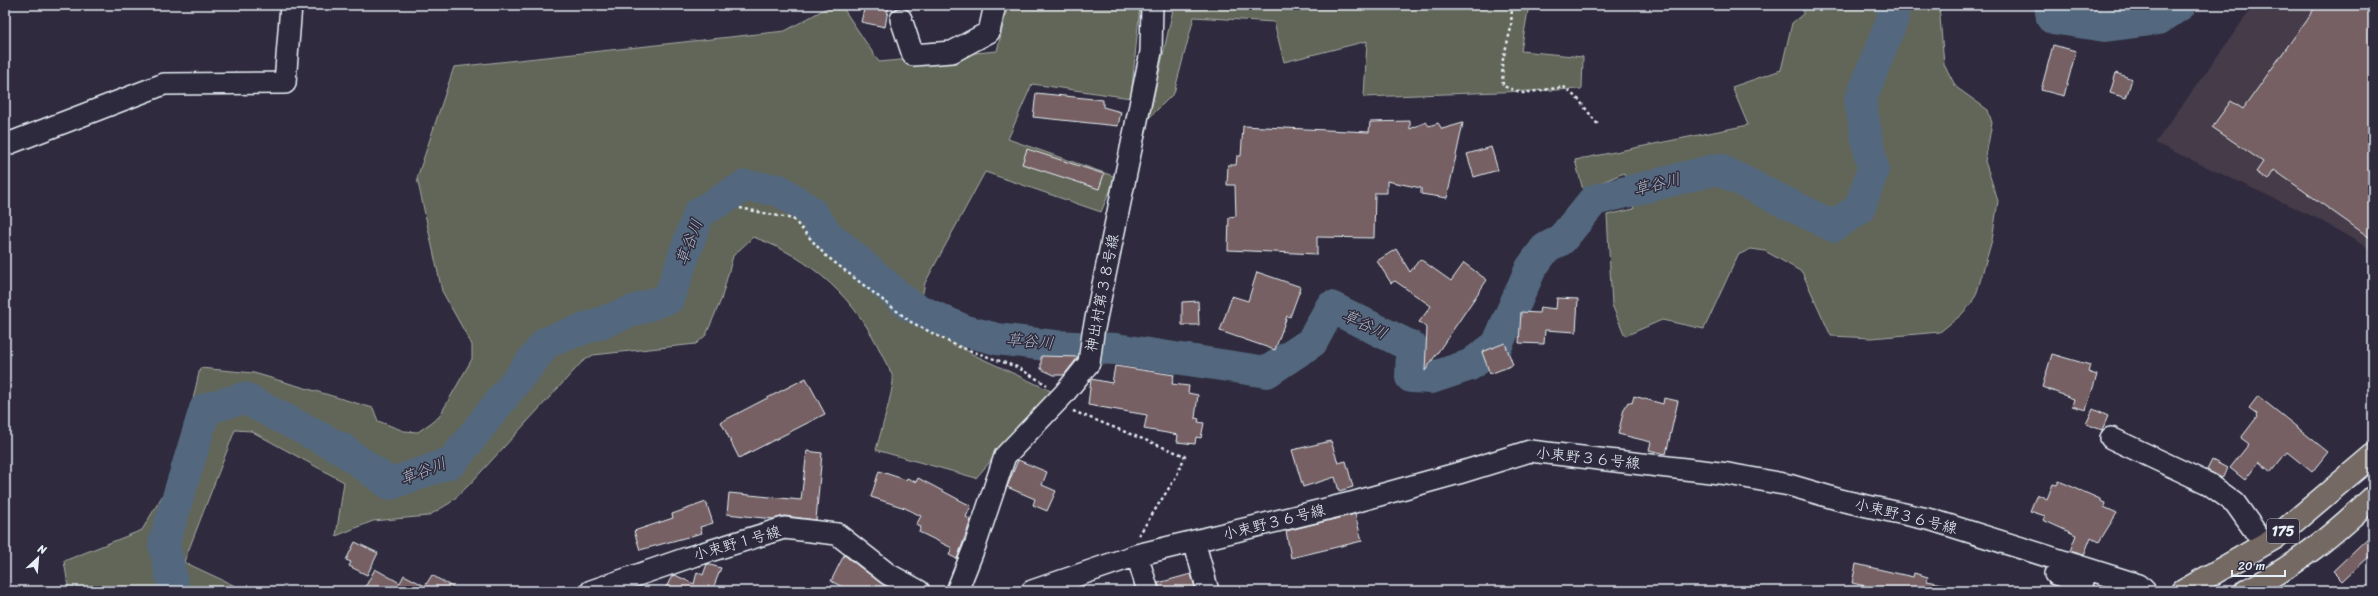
<svg xmlns="http://www.w3.org/2000/svg" width="2378" height="596" font-family="Sriracha,'Klee One',sans-serif">
  <style>
    .built { fill: #443a49 }
    .green { fill: #626658; stroke: #a5aca8 }
    .lines { fill: none; stroke-linecap: round; stroke-linejoin: round }
    .river { stroke: #52677e; stroke-width: 32 }
    .building { fill: #766164; stroke: #e8f1f8 }
    .street-casing { stroke: #e8f1f8; stroke-width: 24 }
    .highway-casing { stroke: #e8f1f8; stroke-width: 25 }
    .path { stroke: #e8f1f8; stroke-width: 2.5; stroke-dasharray: 3 3; stroke-linecap: butt }
    .street { stroke: #2f2a3d; stroke-width: 21 }
    .highway { stroke: #756964; stroke-width: 22 }
    .labels { text-anchor: middle; dominant-baseline: central; stroke-width: 3; stroke-linejoin: round; paint-order: stroke }
    .shield { fill: #2f2a3d; stroke: #b0b5c0; stroke-width: 1 }
    .shield-label { font-size: 14px; font-weight: bold; fill: #e8f1f8 }
    .street-label { font-size: 15px; fill: #e8f1f8; stroke: #2f2a3d }
    .water-label { font-size: 16px; font-style: italic; fill: #acbac7; stroke: #2f2a3d }
  </style>
  <rect width="100%" height="100%" fill="#2f2a3d"/>
  <filter id="ink" filterUnits="userSpaceOnUse"><feTurbulence type="fractalNoise" baseFrequency=".025" numOctaves="2"/><feDisplacementMap in="SourceGraphic" scale="8" xChannelSelector="R" yChannelSelector="G"/><feConvolveMatrix kernelMatrix="1 2 1 2 8 2 1 2 1" color-interpolation-filters="sRGB"/></filter>
  <g filter="url(#ink)">
    <path class="built" d="M2254,5h119v246l-55,-32 -163,-76z"/>
    <path class="green" d="M832,5h9l38,57 118,-11 11,-46h132l-9,93 -99,-14 -24,55 108,38 -15,35 -116,-40 -60,111 -7,33 54,38 79,37 -75,87 -100,-28c3,-12 18,-62 17,-71 -1,-7 -7,-15 -10,-22 -25,-56 -72,-100 -130,-120l-20,19 -12,44 -15,35 -10,9 -103,11 -11,7 -112,122 -20,19 -22,13 -55,5 -37,15 8,-54 -93,-51 -16,-1 -51,132 62,29h-177l-5,-30 78,-31 35,-59 23,-103 54,5 119,35 5,13 26,10 14,1 21,-15 33,-58v-14l-30,-54 -25,-113 37,-111 331,-36z
      M1174,5h355l-8,46 62,6 -1,32 -218,8 3,-56 -83,21 -10,-40 -80,-5 -20,76 -25,25z
      M1803,5h136l5,59 12,23 32,23 4,13 -7,38 13,40 -6,39 -15,52 -6,12 -10,11 -21,17 -68,6 -41,-2 -29,-64 -37,-21 -14,-2 -13,6 -34,74 -42,-9 -37,16 -13,-31 -5,-90 27,-6 -10,-36 -41,17 -8,-30 173,-35 -16,-38 49,-17 11,-47 11,-9z
      M2035,5h29l3,25 -17,-3z"/>
    <g class="lines">
      <path class="river" d="M2050,5l2,13 53,8 54,-7 21,-14
        M174,591l-10,-48 41,-134 39,-11 98,51 48,35 62,-22 95,-120 122,-44 30,-85 46,-27 34,4 31,21 17,23 83,72 56,25 31,8 58,7 61,3 151,23 45,-30 19,-35 81,40 -1,30 20,1 39,-13 27,-20 34,-77 14,-19 16,-9 33,-40 124,-31 115,57 26,-17 14,-39 -13,-69 33,-83 -1,-13"/>
    </g>
    <path class="building" d="M865,5h24l-4,22 -24,-5z
      M2317,5h56v235l-99,-70 -6,10 -12,-8 7,-10 -51,-35 19,-26 12,8z
      M2053,45l23,6 -12,45 -23,-6z
      M2116,73l16,6 -6,19 -16,-5z
      M1036,93l67,7v7l18,5 -3,14 -85,-9z
      M1410,121v8l16,-7 3,4 9,-3 4,6 21,-6 -16,75 -26,-4v-6l-34,-7v12h-12l-1,45 -57,-1v17l-89,-4 1,-33 7,-1 -1,-31h-8l1,-20h8l1,-9h4l2,-30 126,6 1,-10z
      M1491,147l7,23 -24,7 -7,-23z
      M1027,149l77,25 -5,15 -77,-25z
      M1396,249l14,23 10,-13 31,22 13,-18 23,17 -62,91 2,-43 -8,-6 12,-16 -36,-25 -4,2 -14,-22z
      M1257,272l44,15 -11,30 -3,-1 -12,34 -55,-19 12,-35 16,5z
      M1557,298l21,1 -2,33 -31,-2 -1,14 -25,-1 2,-31 18,1 1,-6 16,2z
      M1198,301l1,24h-17v-23z
      M1505,343l8,22 -23,9 -8,-22z
      M2052,354l38,11 -2,7 9,3 -11,35 -14,-4 2,-7 -32,-12z
      M1041,356l37,1 -14,18h-10l-13,-6z
      M1115,366l59,9 -2,9 17,2 -1,7 10,2 -3,23 4,1 -1,3 6,1 -3,15 -5,-1 -1,7 -18,-2 1,-7 -34,-6 3,-14 -59,-10 3,-26 21,4z
      M806,378l19,36 -86,44 -18,-36z
      M1634,396l29,8 1,-6 14,3 -12,53 -17,-4 2,-8 -33,-8 6,-25 4,-7 4,1z
      M2258,396l70,56 -16,20 -25,-20 -16,20 -12,-10 -14,18 -15,-12 19,-24 -8,-6 16,-21 -1,-1 1,-2 -8,-6z
      M2093,409l15,7 -6,14 -16,-6z
      M1331,441l7,22 8,-2 7,26 -14,4 -4,-14 -32,10 -11,-37z
      M807,451l15,2 -6,67 -31,-4 -12,3 -46,-5 2,-21 72,7z
      M1018,460l29,12 -5,13 14,6 -9,20 -14,-6 2,-6 -28,-12z
      M2212,460l15,8 -5,10 -15,-8z
      M879,471l27,9 1,-2 9,4 2,-4 53,28 -5,11 5,3 -14,39 -8,-4 3,-7 -33,-16 2,-5 -5,-2 5,-9 -16,-8 -34,-11z
      M2059,481l41,18v2l5,2 -1,4 13,6 -18,29 -8,-5 -7,18 -14,-4 6,-16 -33,-15 2,-4 -15,-5 7,-17 10,5 6,-15 4,1z
      M706,502l7,21 -13,4 2,6 -62,17 -6,-19 39,-13 -1,-4z
      M1355,514l7,27 -71,17 -5,-27z
      M2373,533v20l-30,28 -10,-10z
      M355,542l23,11 -11,22 -18,-9 2,-4 -5,-2z
      M844,555l37,28 13,8h-44l-19,-10z
      M707,564l14,4 -9,23h-48l8,-15 3,-1 19,9 3,-12 6,3z
      M1856,564l57,13 1,-4 14,4 -1,4 21,4 -1,6h-73v-3l-22,-5z
      M375,569l25,14 4,-8 21,11 7,-11 27,16h-96z
      M1191,574l5,17h-36l-2,-8z"/>
    <g class="lines">
      <g class="street-casing">
        <path id="street" d="M901,19l12,36 39,-3 37,-20 6,-27
          M5,145l159,-61 121,-1 6,-78
          M2111,438l98,46 26,19 29,41
          M1194,541l14,50
          M1137,555l11,36
          M2055,574l27,8 1,9
          M591,591l96,-33 97,-30 53,6 51,40 31,17
          M957,591l19,-48 29,-87 59,-62 25,-31 4,-30 58,-281 1,-47
          M1032,591l105,-36 214,-52 108,-30 71,-22 198,23 61,11 55,16 88,19 207,65 6,6"/>
      </g>
      <g class="highway-casing">
        <path id="highway" d="M2183,591l92,-53 98,-83
          M2246,591c50,-25 87,-56 127,-94"/>
      </g>
      <path class="path" d="M1512,5l-1,23 -9,35 1,23 20,7 41,-6 15,13 20,26
        M740,208l53,11 32,36 86,67 46,24 60,21 30,18
        M1073,411l112,45 -9,21 -37,58"/>
      <use href="#street" class="street"/>
      <use href="#highway" class="highway"/>
    </g>
  </g>
  <g class="labels">
    <rect class="shield" x="2267" y="519" width="32" height="24" rx="3"/>
    <g class="shield-label">
      <text x="2283" y="531">175</text>
    </g>
    <g class="street-label">
      <text transform="translate(1102 293) rotate(-79)">神出村第３８号線</text>
      <text transform="translate(1588 458) rotate(6)">小束野３６号線</text>
      <text transform="translate(1906 516) rotate(14)">小束野３６号線</text>
      <text transform="translate(1274 522) rotate(-14)">小束野３６号線</text>
      <text transform="translate(737 543) rotate(-16)">小束野１号線</text>
    </g>
    <g class="water-label">
      <text transform="translate(1657 184) rotate(-14)">草谷川</text>
      <text transform="translate(689 242) rotate(-69)">草谷川</text>
      <text transform="translate(1365 324) rotate(26)">草谷川</text>
      <text transform="translate(1030 341) rotate(5)">草谷川</text>
      <text transform="translate(423 471) rotate(-21)">草谷川</text>
    </g>
  </g>
  <rect width="2378" height="596" fill="none" stroke="#2f2a3d" stroke-width="20"/>
  <rect x="10" y="10" width="2358" height="576" fill="none" stroke="#e8f1f8" stroke-width="1.5" filter="url(#ink)"/>
  <g transform="translate(38 558) rotate(26)" stroke="#2f2a3d" stroke-width="3" paint-order="stroke">
  <path d="M0-3L7 15L0 10L-7 15Z" fill="#e8f1f8"/>
  <text y="-6" font-size="11" font-weight="bold" text-anchor="middle" fill="#e8f1f8">N</text>
  </g>
  <path d="M2232 570v6h53v-6" fill="none" stroke="#e8f1f8" stroke-width="2"/>
  <text x="2238" y="570" font-size="12" fill="#e8f1f8" stroke="#2f2a3d" stroke-width="3" paint-order="stroke">20 m</text>
</svg>
